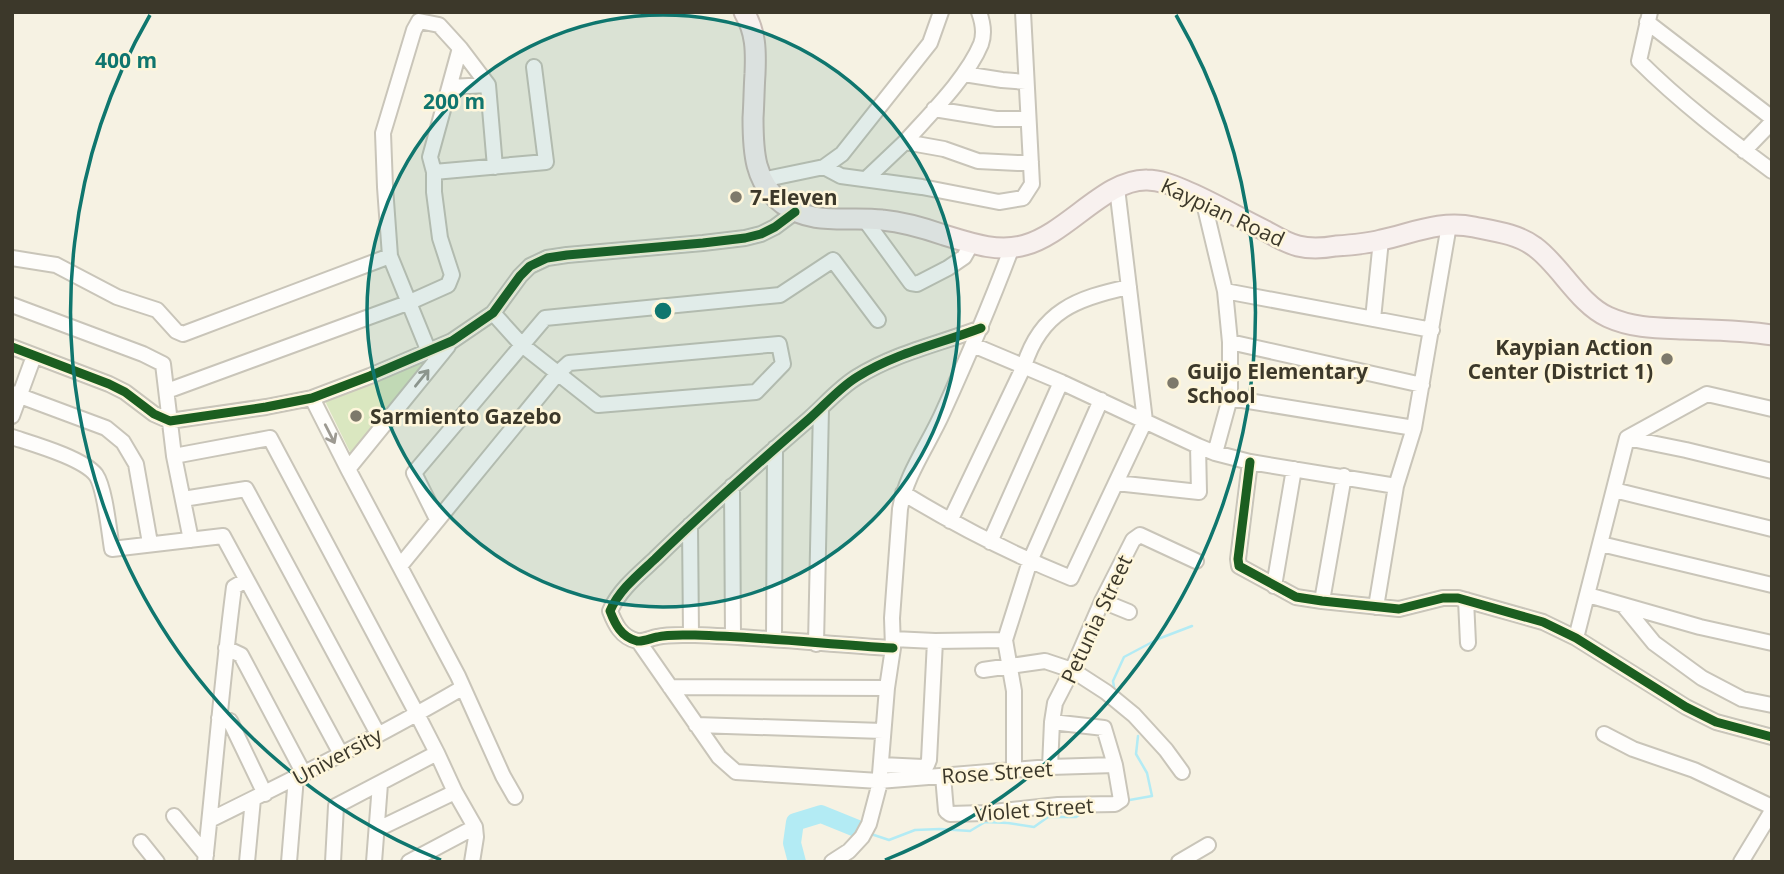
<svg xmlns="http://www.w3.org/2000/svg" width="1784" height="874" font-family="'Open Sans',sans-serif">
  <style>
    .green { fill: #dae7c0 }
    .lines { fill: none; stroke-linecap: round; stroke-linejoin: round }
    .stream { stroke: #b3ebf4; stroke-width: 2.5 }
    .river { stroke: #b3ebf4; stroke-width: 18 }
    .minor-casing { stroke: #c9c5b9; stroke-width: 18 }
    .major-casing { stroke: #cabdb6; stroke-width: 23 }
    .minor { stroke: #fefdfb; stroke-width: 14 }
    .major { stroke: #f8f1ef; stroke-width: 19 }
    .cycleway-casing { stroke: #fef6db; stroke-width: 13 }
    .cycleway { stroke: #1b5e20; stroke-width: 9 }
    .oneway { stroke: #9d9a92 }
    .ring { fill: none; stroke: #0f766e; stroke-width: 3.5 }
    .poi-dot { fill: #7d796b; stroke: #fef6db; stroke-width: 2.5 }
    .labels { text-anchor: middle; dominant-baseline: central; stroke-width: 5; stroke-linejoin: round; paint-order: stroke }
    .poi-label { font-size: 21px; font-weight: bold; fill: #3c382a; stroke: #fef6db; text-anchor: start }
    .street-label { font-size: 21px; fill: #3c382a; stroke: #fef6db }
    .centre { fill: #0f766e; stroke: #fef6db; stroke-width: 3.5 }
    .ring-label { font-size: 21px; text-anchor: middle; font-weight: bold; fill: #0f766e; stroke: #fef6db; stroke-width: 5; stroke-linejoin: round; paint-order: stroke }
  </style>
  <rect width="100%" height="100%" fill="#f6f2e3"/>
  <path class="green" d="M427,361l-76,93 -26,-53z"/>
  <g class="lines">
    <path class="stream" d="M1115,693l-2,-12 11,-24 34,-18 34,-13
      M1124,801l28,-5 -5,-23 -11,-19 2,-18
      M871,834l18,6 26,-10 25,-1 30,2 15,-9 23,1 26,4 14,-10h28l12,-7"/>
    <path class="river" d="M797,862l-5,-19 3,-21 26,-8 37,15"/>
    <g class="minor-casing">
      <path id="minor" d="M979,12c4,11 6,21 2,32 -14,34 -52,71 -76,98l39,7 34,12 40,2 13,-1
        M1650,12l-11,49c40,40 87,76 133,110
        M1647,22l125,96
        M964,74l38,6 24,2
        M450,87l38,-2
        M934,109l62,10h32
        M1744,151l28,-29
        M824,167l17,9 81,11 77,15 24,-4 9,-14 -9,-172
        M434,172l112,-10 -12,-95
        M866,179l39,-37
        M762,180l62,-13 18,-13 88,-111 11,-31
        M1203,199l22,92
        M865,220l46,63 6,1 31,-16 16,-11 8,-14
        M390,256l-5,-69 -2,-54 31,-103 5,-9 20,4 21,23 28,37 7,82
        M12,258l44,7 61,32 40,13 19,21 7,3 207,-78 39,96
        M12,305l131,49 20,10 11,92 17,84
        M1373,319l8,-79
        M1230,342l192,43
        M973,345l88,37 137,64 17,7 35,9 146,24
        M12,347l97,37 16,8 29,22 16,7 96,-14 46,-9 58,-22 82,-35 41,-28 27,-37 10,-10 17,-8 20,-3 136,-12 42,-5 16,-4 14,-7 20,-15
        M167,391l243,-89 38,-17 4,-10 -12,-37 -6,-46v-20l-4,-15 30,-109
        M12,393l94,35 17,14 13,22 14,79
        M312,398l36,71 110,207 45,100 12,21
        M1230,398l184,30
        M12,416l22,-60
        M12,437c21,7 71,21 84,38 9,13 13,56 16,74l111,-13 118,218
        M1627,438l59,12 86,21
        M1215,453l15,-55v-56l-5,-51 207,39
        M174,456l96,-18 147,276 20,39 18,39 20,35 1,10 -4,25
        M1250,462l-12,97 1,7 57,31 26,4 77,8 44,-11h15l85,24 33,16 110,69 30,15 56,15
        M348,469l100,-123
        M1116,483l83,9 -1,-46
        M732,486l1,150
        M1614,490l158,39
        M903,493c54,33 109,61 168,85l74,-157 -28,-233
        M183,499l63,-10 132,245
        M437,519l-23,-46 131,-155 235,-23 53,-35 45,60
        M950,521l74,-155c17,-55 53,-68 105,-79
        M690,525l1,110
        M990,542l71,-160
        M1601,544l171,41
        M400,566l158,-193 11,-10 210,-19 4,20 -27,28 -158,13 -76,-60 -29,-32
        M1274,586l20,-117
        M1588,595l112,32 72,16
        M1466,600l2,43
        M1102,601l27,11
        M1322,601l22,-125
        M1623,605l31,38 48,35 40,21 30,6
        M1376,607l20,-121 18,-58 35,-203
        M1576,638l51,-200 80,-44 65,15
        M774,639l1,-191
        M1005,640l9,51v79
        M935,641l70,-1 25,-79 71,-161
        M639,642l80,115 17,15 143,9 171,-14 65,-2
        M816,644l5,-236
        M226,648l15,7 63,119
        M893,648c-66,-4 -132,-11 -198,-13 -12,0 -26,-1 -38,2 -6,1 -14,5 -20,4 -16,-4 -22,-17 -27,-30 9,-21 29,-37 45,-52 50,-49 102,-95 154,-140 16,-14 30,-31 48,-42 38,-24 82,-33 124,-49
        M983,670l62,-9 27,9 34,22 28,23 32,35 16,22
        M670,687l217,1
        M219,718l11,3 35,73
        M696,725l187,6
        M1604,734l29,15 61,21 78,37
        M881,765l42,2 4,-2 2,-5 6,-119 -42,-2
        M1050,767l2,-45 3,-19 17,-33 30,-69 31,-61 7,-5 56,26
        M943,776l3,35 4,3 34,-1 74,-8 57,-1 6,-4 -6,-35 -11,-37 -52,-6
        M174,816l32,39
        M210,820c85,-42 170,-84 252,-132
        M378,829l77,-37
        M141,842l16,20
        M205,862c10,-92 17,-184 29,-275l12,-7
        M247,862l6,-63
        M289,862l7,-85
        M333,862l3,-56 101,-53
        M374,862l6,-78
        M409,862l66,-35
        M832,862l17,-11 13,-14 7,-13 10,-38 8,-98 6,-40 -1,-30 8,-109c6,-35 29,-65 43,-97 25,-55 48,-109 69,-165
        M1179,862l29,-17
        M1741,862l31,-51"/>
    </g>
    <g class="major-casing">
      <path id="major" d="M744,12c12,20 12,39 11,62 -1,14 -1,29 -2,44 0,33 1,65 30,86 29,22 66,12 99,16 21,2 42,8 62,15 26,8 54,18 81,10 43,-12 80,-66 122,-65 13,0 25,5 37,10 27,11 53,27 80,40 11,6 22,13 34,16 12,3 27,2 38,0 15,-1 30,-2 45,-6 32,-7 60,-20 93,-13 20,4 44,7 61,20 25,18 44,57 73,70 24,11 49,11 75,12 29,1 59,1 89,6"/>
    </g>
    <use href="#minor" class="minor"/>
    <use href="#major" class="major"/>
    <g class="cycleway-casing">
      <path id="cycleway" d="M12,347l97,37 16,8 29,22 16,7 96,-14 46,-9 58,-22 82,-35 41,-28 27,-37 10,-10 17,-8 20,-3 136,-12 42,-5 16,-4 14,-7 20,-15
        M1250,462l-12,97 1,7 57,31 26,4 77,8 44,-11h15l85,24 33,16 110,69 30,15 56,15
        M893,648c-66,-4 -132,-11 -198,-13 -12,0 -26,-1 -38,2 -6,1 -14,5 -20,4 -16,-4 -22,-17 -27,-30 9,-21 29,-37 45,-52 50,-49 102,-95 154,-140 16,-14 30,-31 48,-42 38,-24 82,-33 124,-49"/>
    </g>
    <use href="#cycleway" class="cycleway"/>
  </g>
  <defs><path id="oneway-shaft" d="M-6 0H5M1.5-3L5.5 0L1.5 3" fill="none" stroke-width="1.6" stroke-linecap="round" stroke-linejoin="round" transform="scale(1.75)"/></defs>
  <g class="oneway">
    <use href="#oneway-shaft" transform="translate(422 378) rotate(-51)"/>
    <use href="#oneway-shaft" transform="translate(330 434) rotate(63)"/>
  </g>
  <circle cx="663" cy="311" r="296" fill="#0f766e" fill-opacity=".12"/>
  <g class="ring">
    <circle cx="663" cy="311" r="296"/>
    <path d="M441 860A592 592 0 0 1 150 15M1176 15A592 592 0 0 1 885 860"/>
  </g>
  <g class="poi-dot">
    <circle cx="736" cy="197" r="7"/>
    <circle cx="1667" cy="359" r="7"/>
    <circle cx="1173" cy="383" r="7"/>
    <circle cx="356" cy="416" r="7"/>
  </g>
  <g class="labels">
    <g class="poi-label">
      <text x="750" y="197">7-Eleven</text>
      <text x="1653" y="347" text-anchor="end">Kaypian Action<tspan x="1653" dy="24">Center (District 1)</tspan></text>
      <text x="1187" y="371">Guijo Elementary<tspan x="1187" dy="24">School</tspan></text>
      <text x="370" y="416">Sarmiento Gazebo</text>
    </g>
    <g class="street-label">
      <text transform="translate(1223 212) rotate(25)">Kaypian Road</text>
      <text transform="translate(1096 619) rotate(-65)">Petunia Street</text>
      <text transform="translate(337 756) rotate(-28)">University</text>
      <text transform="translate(997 772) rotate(-4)">Rose Street</text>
      <text transform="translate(1034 809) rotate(-4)">Violet Street</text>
    </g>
  </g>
  <circle cx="663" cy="311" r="10" class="centre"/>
  <g class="ring-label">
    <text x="126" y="68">400 m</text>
    <text x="454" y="109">200 m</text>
  </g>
  <rect width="1784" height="874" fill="none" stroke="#3c382a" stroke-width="28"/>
</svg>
